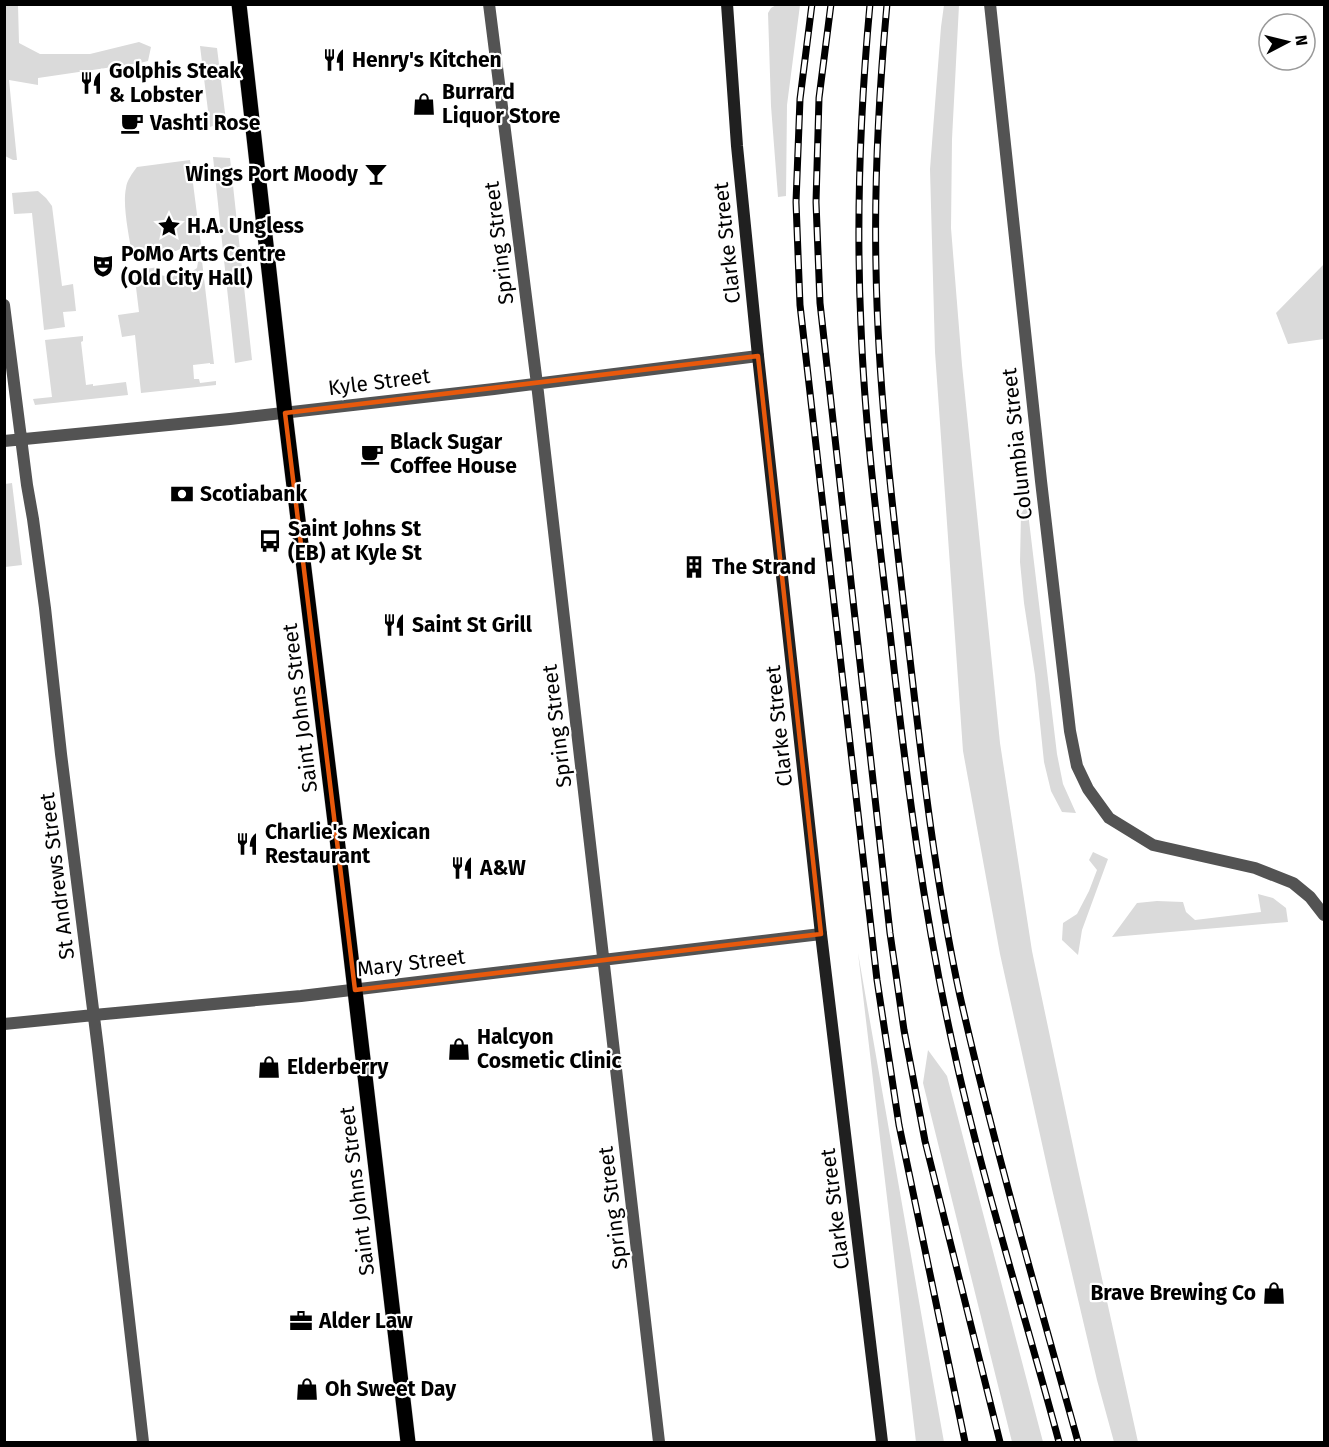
<svg xmlns="http://www.w3.org/2000/svg" width="1329" height="1447" font-family="'Fira Sans',sans-serif">
  <style>
    .green { fill: #dadada }
    .lines { fill: none; stroke-linecap: round; stroke-linejoin: round }
    .primary-casing { stroke: #dbdbdb; stroke-width: 16 }
    .street { stroke: #535353; stroke-width: 12 }
    .secondary { stroke: #202020; stroke-width: 12 }
    .primary { stroke: #000; stroke-width: 15 }
    .rail-casing { stroke: #000; stroke-width: 7 }
    .rail { stroke: #fff; stroke-width: 4.5; stroke-dasharray: 14; stroke-linecap: butt }
    .marked { fill: none; stroke: #e8590c; stroke-width: 4.5; stroke-linejoin: round }
    .labels { text-anchor: middle; dominant-baseline: central; stroke-width: 4.5; stroke-linejoin: round; paint-order: stroke }
    .poi-label { font-size: 21px; font-weight: bold; fill: #000; stroke: #fff; text-anchor: start }
    .street-label { font-size: 21px; fill: #000; stroke: #fff }
  </style>
  <rect width="100%" height="100%" fill="#fff"/>
  <path class="green" d="M5,4l13,1 1,38 21,11h50l49,-12 12,5 -3,14 -8,2 -102,15v7l-29,-5 8,80h-4l-8,-4z
    M778,4l22,1 -13,100 -1,91 -8,1 -7,-91 -3,-93 3,-5z
    M944,5h15l-7,134 -1,89 11,137 38,378 32,208 45,214 61,277h-24l-17,-62 -45,-191 -52,-235 -37,-203 -28,-399 -5,-183 11,-142z
    M200,46l17,2 9,73 -16,6z
    M213,157l17,1 22,202 -17,3z
    M190,160l12,93 -5,1 -3,-7 -8,-1 -10,5h-15l-3,8 -25,1c-3,-19 -11,-54 -7,-72 1,-8 6,-14 11,-21z
    M38,191l8,7 6,8 10,80 11,-2 3,27 -13,1 2,15 -21,3 -12,-117 -18,1 -2,-21z
    M202,261l12,103h-4v-1l-17,2 1,14h5l1,4 16,-2v4l-75,8 -6,-58 -13,2 -4,-22 21,-3 -5,-41 24,-4 1,8 14,2 4,-5h14l6,-4 1,-6z
    M1324,264v75l-36,5 -12,-31z
    M83,336v5l-2,1 5,43 7,-1v2l33,-4 2,13 -93,10 -2,-6 19,-2 -7,-57z
    M12,483l10,82 -17,2v-83z
    M1027,504l30,250 6,30 13,29 -14,-1 -11,-21 -7,-29 -9,-87 -11,-72 -4,-41 1,-48z
    M1093,852l15,7 -26,71 -4,25 -16,-15 1,-17 14,-9 12,-23 8,-21 -8,-10z
    M1258,894l15,4 13,10 2,14 -176,15 25,-34 20,-2 26,1 3,10 9,8 66,-8z
    M858,953l75,428 11,61h-28z
    M928,1050l19,26 96,366h-31l-89,-359z"/>
  <g class="lines">
    <g class="primary-casing">
      <path id="primary" d="M239,4l46,409 55,450 68,579"/>
    </g>
    <path class="street" d="M489,4l48,380 122,1058
      M990,4l51,477 29,250 7,35 11,23 21,29 44,27 102,23 38,15 17,14 14,18
      M4,305l23,180 6,34 12,89 16,146 37,295 45,393
      M4,441l226,-22 264,-30 264,-33
      M4,1024l90,-9 207,-19 520,-62"/>
    <path class="secondary" d="M727,4l10,142 21,210 63,578 61,508"/>
    <use href="#primary" class="primary"/>
    <g class="rail-casing">
      <path id="rail" d="M812,4l-12,95 -4,103 4,103 77,675 22,145 66,317
        M831,4l-12,94 -3,104 4,101 70,630 14,97 21,111 75,301
        M870,4c-10,108 -14,215 -9,323 4,102 17,204 29,306 16,143 34,286 66,427 29,129 69,255 103,382
        M887,4c-8,88 -13,176 -11,264 2,122 17,244 31,365 14,121 27,243 53,363 34,150 77,298 118,446"/>
    </g>
    <use href="#rail" class="rail"/>
  </g>
  <path class="marked" d="M758,356l63,578 -466,56 -70,-577z"/>
  <defs>
    <g id="restaurant-bare" transform="scale(1.8)"><path d="M-5-6h1v4h1v-4h1v4h1v-4h1v5L-1.5 .5V6h-2V.5L-5-1ZM5-6V6H3V1.5H1.5Q1.5-4 5-6Z" fill="#000" stroke="#fff" stroke-width="2.5" paint-order="stroke"/></g>
    <g id="shop-bare" transform="scale(1.8)"><path d="M-5-2.5h2.3a2.7 3.5 0 0 1 5.4 0H5L5.5 6h-11ZM-1.5-2.5h3a1.5 2.3 0 0 0-3 0Z" fill="#000" stroke="#fff" stroke-width="2.5" paint-order="stroke"/></g>
    <g id="cafe-bare" transform="scale(1.8)"><path d="M-5.5-4.5H6V0H3Q3 3.5 0 3.5H-2.5Q-5.5 3.5-5.5 0ZM3-3.2v2h1.7v-2ZM-6 4.5H4V6H-6Z" fill="#000" stroke="#fff" stroke-width="2.5" paint-order="stroke"/></g>
    <g id="bar-bare" transform="scale(1.8)"><path d="M-6-5H6L.8 .8V4.5H3.5V6h-7V4.5H-.8V.8Z" fill="#000" stroke="#fff" stroke-width="2.5" paint-order="stroke"/></g>
    <g id="sight-bare" transform="scale(1.8)"><path d="M0-6L1.8-2.2L6-1.7L2.9 1.2L3.7 5.4L0 3.3L-3.7 5.4L-2.9 1.2L-6-1.7L-1.8-2.2Z" fill="#000" stroke="#fff" stroke-width="2.5" paint-order="stroke"/></g>
    <g id="theatre-bare" transform="scale(1.8)"><path d="M-5-5.5Q0-4 5-5.5V0Q5 5 0 6Q-5 5-5 0ZM-3.3-2.5H-1v1.5H-3.3ZM1-2.5H3.3v1.5H1ZM-2.8 1Q0 5.5 2.8 1Z" fill="#000" stroke="#fff" stroke-width="2.5" paint-order="stroke"/></g>
    <g id="bank-bare" transform="scale(1.8)"><path d="M-6-4H6V4H-6ZM0-2.3a2.3 2.3 0 1 0 0 4.6a2.3 2.3 0 1 0 0-4.6Z" fill="#000" stroke="#fff" stroke-width="2.5" paint-order="stroke"/></g>
    <g id="bus-bare" transform="scale(1.8)"><path d="M-5-6H5V4H4V6H2V4H-2V6H-4V4H-5ZM-3.5-4V0h7V-4ZM-3.5 1.2v1.5H-2V1.2ZM2 1.2v1.5H3.5V1.2Z" fill="#000" stroke="#fff" stroke-width="2.5" paint-order="stroke"/></g>
    <g id="building-bare" transform="scale(1.8)"><path d="M-4-6H4V6H1V3H-1V6H-4ZM-2.5-4.3h1.7v1.8h-1.7ZM.8-4.3h1.7v1.8H.8ZM-2.5-1h1.7V.8h-1.7ZM.8-1h1.7V.8H.8Z" fill="#000" stroke="#fff" stroke-width="2.5" paint-order="stroke"/></g>
    <g id="office-bare" transform="scale(1.8)"><path d="M-6-3h4V-5.5h4V-3h4V5H-6ZM-1-4.5V-3h2v-1.5ZM-6 0V1H6V0Z" fill="#000" stroke="#fff" stroke-width="2.5" paint-order="stroke"/></g>
  </defs>
  <g fill-rule="evenodd">
    <use href="#restaurant-bare" x="334" y="60"/>
    <use href="#restaurant-bare" x="91" y="83"/>
    <use href="#shop-bare" x="424" y="104"/>
    <use href="#cafe-bare" x="132" y="123"/>
    <use href="#bar-bare" x="376" y="174"/>
    <use href="#sight-bare" x="169" y="226"/>
    <use href="#theatre-bare" x="103" y="266"/>
    <use href="#cafe-bare" x="372" y="454"/>
    <use href="#bank-bare" x="182" y="494"/>
    <use href="#bus-bare" x="270" y="541"/>
    <use href="#building-bare" x="694" y="567"/>
    <use href="#restaurant-bare" x="394" y="625"/>
    <use href="#restaurant-bare" x="247" y="844"/>
    <use href="#restaurant-bare" x="462" y="868"/>
    <use href="#shop-bare" x="459" y="1049"/>
    <use href="#shop-bare" x="269" y="1067"/>
    <use href="#shop-bare" x="1274" y="1293"/>
    <use href="#office-bare" x="301" y="1321"/>
    <use href="#shop-bare" x="307" y="1389"/>
  </g>
  <g class="labels">
    <g class="poi-label">
      <text x="352" y="60">Henry's Kitchen</text>
      <text x="109" y="71">Golphis Steak<tspan x="109" dy="24">&amp; Lobster</tspan></text>
      <text x="442" y="92">Burrard<tspan x="442" dy="24">Liquor Store</tspan></text>
      <text x="150" y="123">Vashti Rose</text>
      <text x="358" y="174" text-anchor="end">Wings Port Moody</text>
      <text x="187" y="226">H.A. Ungless</text>
      <text x="121" y="254">PoMo Arts Centre<tspan x="121" dy="24">(Old City Hall)</tspan></text>
      <text x="390" y="442">Black Sugar<tspan x="390" dy="24">Coffee House</tspan></text>
      <text x="200" y="494">Scotiabank</text>
      <text x="288" y="529">Saint Johns St<tspan x="288" dy="24">(EB) at Kyle St</tspan></text>
      <text x="712" y="567">The Strand</text>
      <text x="412" y="625">Saint St Grill</text>
      <text x="265" y="832">Charlie's Mexican<tspan x="265" dy="24">Restaurant</tspan></text>
      <text x="480" y="868">A&amp;W</text>
      <text x="477" y="1037">Halcyon<tspan x="477" dy="24">Cosmetic Clinic</tspan></text>
      <text x="287" y="1067">Elderberry</text>
      <text x="1256" y="1293" text-anchor="end">Brave Brewing Co</text>
      <text x="319" y="1321">Alder Law</text>
      <text x="325" y="1389">Oh Sweet Day</text>
    </g>
    <g class="street-label">
      <text transform="translate(499 243) rotate(-97)">Spring Street</text>
      <text transform="translate(727 243) rotate(-96)">Clarke Street</text>
      <text transform="translate(379 382) rotate(-7)">Kyle Street</text>
      <text transform="translate(1017 444) rotate(-96)">Columbia Street</text>
      <text transform="translate(300 708) rotate(-97)">Saint Johns Street</text>
      <text transform="translate(557 726) rotate(-97)">Spring Street</text>
      <text transform="translate(779 726) rotate(-96)">Clarke Street</text>
      <text transform="translate(57 876) rotate(-97)">St Andrews Street</text>
      <text transform="translate(411 963) rotate(-7)">Mary Street</text>
      <text transform="translate(357 1191) rotate(-97)">Saint Johns Street</text>
      <text transform="translate(613 1208) rotate(-97)">Spring Street</text>
      <text transform="translate(835 1209) rotate(-97)">Clarke Street</text>
    </g>
  </g>
  <rect width="1329" height="1447" fill="none" stroke="#000000" stroke-width="12"/>
  <g transform="translate(1287 42) rotate(83)"><circle r="28" fill="#ffffff" stroke="#999999" stroke-width="1.5"/>
  <path d="M0-4.5L10 22L0 15L-10 22Z" fill="#000000"/>
  <text y="-9" font-size="16" font-weight="bold" text-anchor="middle" fill="#000000">N</text>
  </g>
</svg>
